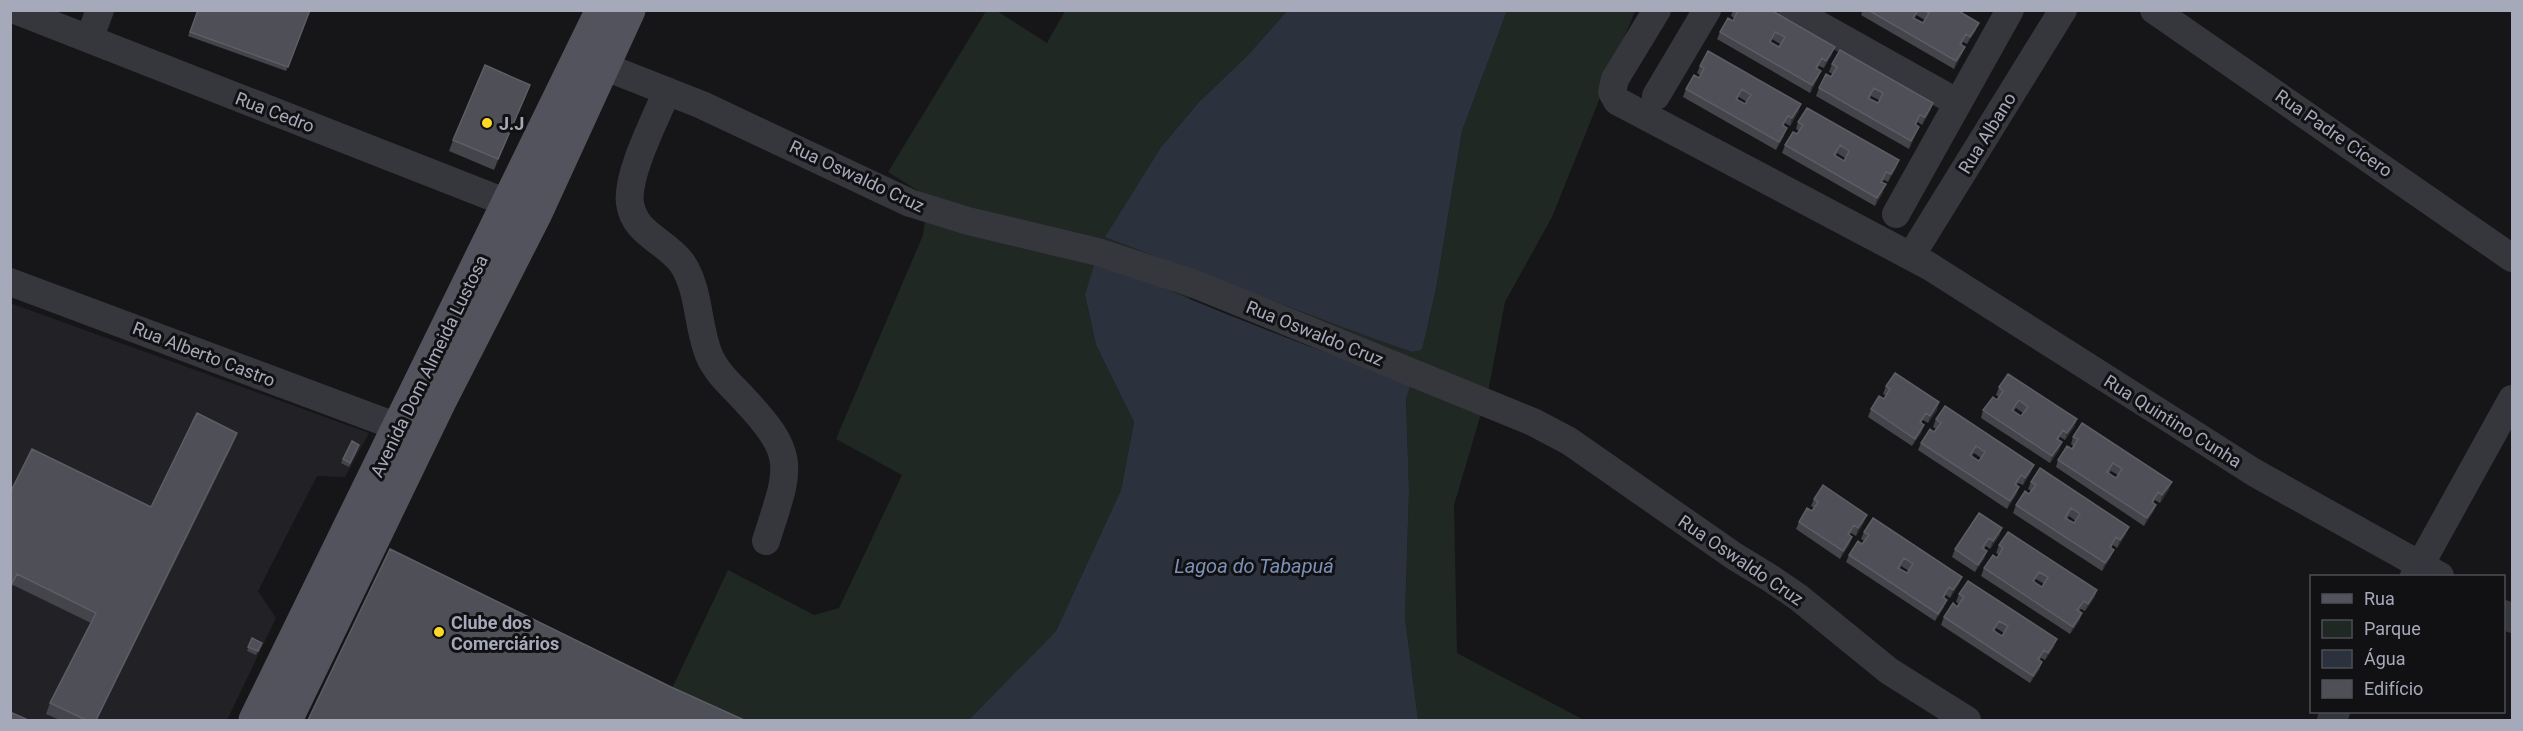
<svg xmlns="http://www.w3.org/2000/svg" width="2523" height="731" font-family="Roboto,sans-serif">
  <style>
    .built { fill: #222125 }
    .green { fill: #1f2822 }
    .water { fill: #2b323d }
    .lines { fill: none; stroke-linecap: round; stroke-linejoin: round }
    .minor { stroke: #36363d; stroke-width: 28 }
    .major { stroke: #52535c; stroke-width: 33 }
    .wall { fill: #44454b; fill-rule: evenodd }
    .shaded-wall { fill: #2d2d32 }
    .building { fill: #4f4f57; stroke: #5c5d66; stroke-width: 1.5; fill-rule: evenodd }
    .poi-dot { fill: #ffd926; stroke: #111113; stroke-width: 2 }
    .labels { text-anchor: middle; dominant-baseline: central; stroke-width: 6; stroke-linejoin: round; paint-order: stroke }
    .street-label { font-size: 18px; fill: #a6a9b9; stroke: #111113 }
    .poi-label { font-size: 18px; font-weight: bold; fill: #a6a9b9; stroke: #111113; text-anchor: start }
    .water-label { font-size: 20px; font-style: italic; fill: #7b91b7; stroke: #111113 }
  </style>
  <rect width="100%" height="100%" fill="#161618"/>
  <path class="built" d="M10,303l359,130 -24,44 -28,-1 -59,115 18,27 -49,102h-216z"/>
  <path class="green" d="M986,11h11l50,32 18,-32h222l-40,45 -48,46 -38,45 -55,89 306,116 10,-2 14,-61 26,-158 45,-120h128l-83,206 -47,85 -16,85 -35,118 3,148 127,67h-166l-13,-103 4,-126 -3,-92 -52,-36 -163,-65 -106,-3 11,50 38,77 -13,68 -65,141 -84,87 -3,2h-260l-43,-19 62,-131 86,45 25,-7 63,-133 -66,-36 87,-204 5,-38 -40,-25z"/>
  <path class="water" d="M1287,11h220l-45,120 -26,158 -14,61 -10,2 -48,-17 -259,-98 56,-90 38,-45 48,-46z
    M1096,259c103,45 208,88 315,123l-5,17 3,92 -4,126 13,103h-449l87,-89 65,-141 13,-68 -38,-77 -11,-50z"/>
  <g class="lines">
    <path class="minor" d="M15,10l513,201
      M1657,10l-42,69 -3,13 5,9 312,165 326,207 185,103
      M1792,10l166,93
      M2154,10l358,248
      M89,39l11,-29
      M603,66l99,39 208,98 58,18 130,31 97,32 338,138 36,19 165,115 36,22 28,19 91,74 78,49
      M667,91c-11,27 -41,84 -37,112 4,31 35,37 52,60 18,27 15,63 27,92 7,17 22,30 34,43 56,59 46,70 23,143
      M1656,96l51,-86
      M1896,214l114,-204
      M1911,256l152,-246
      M10,282l388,145
      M2414,576l98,-177
      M2504,614l8,5
      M2331,720l5,-8"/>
    <path class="major" d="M255,720l347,-710
      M286,720l153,-317 96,-188 94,-205"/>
  </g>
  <path class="wall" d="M198,10h112l-24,61 -98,-35z
    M1733,10h38l61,44 -8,14 -5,-2 -2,3 1,9 -8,15 -93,-54 3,-7 13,-11 1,-3 -3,-2zM1772,39l8,5 -1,3 -8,-5z
    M1863,10h94l19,20 -9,14 -4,-2 -2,3 4,2 -3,7 -8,15 -93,-54zM1916,15l9,5 -2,3 -8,-5z
    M1832,64l101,39 -3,8 -8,14 -4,-3 -2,3v9l-7,15 -93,-53 3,-8 12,-11 2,-3 -4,-2zM1871,96l8,4 -1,3 -8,-4z
    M1700,66l101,38 -3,8 -8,14 -5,-3 -1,3v10l-8,14 -93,-53 3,-8 13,-11 1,-3 -3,-2zM1739,97l8,5 -2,2 -8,-4z
    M530,85l-36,85 -45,-19 4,-11z
    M1798,122l101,38 -3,8 -8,14 -4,-2 -2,2 1,10 -8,14 -93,-53 3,-8 12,-11 2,-3 -3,-2zM1837,153l8,5 -1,3 -8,-5z
    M1886,386l51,24 -9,13 -5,-3 -2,3 3,2 -3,8 -9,13 -44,-29 3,-8 13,-10 2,-3 -3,-2z
    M1999,387l78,32 -3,8 -9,13 -5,-3 -2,3 4,2 -3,8 -9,13 -69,-45 2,-8 14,-10 2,-3 -3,-2zM2016,408l7,5 -2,3 -7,-5z
    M1936,419l95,53 -8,13 -5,-2 -2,3 3,1 -3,8 -9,14 -89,-59 3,-7 13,-11 2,-3 -3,-2zM1974,453l7,5 -2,3 -7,-5z
    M2073,437l96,52 -9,14 -5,-3 -2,3 3,2 -3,7 -9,14 -88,-59 2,-7 14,-11 1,-3 -2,-2zM2111,471l7,4 -2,3 -7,-5z
    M233,444l-136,276h-37l-14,-6 4,-11 41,-80 -78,-38 -3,5v-97l141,14z
    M358,449l-9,18 -8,-4 2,-4z
    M2031,482l95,52 -9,14 -4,-3 -2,3v9l-9,14 -89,-58 3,-8 13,-11 2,-3 -3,-2zM2069,516l7,5 -2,2 -7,-4z
    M1814,499l50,23 -8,14 -5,-3 -2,3 3,1 -3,8 -9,14 -44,-30 3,-7 13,-11 2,-3 -3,-2z
    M2002,528l-3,8 -9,13 -4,-3 -2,3 3,2 -3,8 -9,13 -23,-15 3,-8z
    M1864,532l98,45 -3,7 -9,14 -4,-3 -2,3v9l-9,14 -89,-59 3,-7 13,-11 2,-3 -3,-2zM1901,566l8,5 -2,2 -7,-4z
    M1999,545l98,45 -3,8 -9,13 -4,-2 -2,2 3,2 -3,8 -9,13 -89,-58 3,-8 13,-10 2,-3 -3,-2zM2036,579l8,5 -2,3 -8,-5z
    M1959,594l95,53 -9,13 -4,-2 -2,2 3,2 -3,8 -9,13 -89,-58 3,-8 13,-10 2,-3 -3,-2zM1996,628l8,5 -2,3 -7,-5z
    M252,638l10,5 -6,12 -9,-4z"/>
  <path class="shaded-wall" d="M1979,23l-3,7 -9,14 3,-7z
    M1835,47l-3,7 -8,14 2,-7z
    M1965,47l-3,7 -8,15 2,-8z
    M1821,71l-3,7 -8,15 2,-8z
    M530,85l-4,11 -32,74 4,-11z
    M1933,103l-3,8 -8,14 3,-8z
    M1801,104l-3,8 -8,14 2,-8z
    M1919,127l-3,7 -7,15 2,-8z
    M1787,128l-3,8 -8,14 3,-8z
    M1899,160l-3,8 -8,14 3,-8z
    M1886,184l-3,8 -8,14 2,-8z
    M1939,402l-2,8 -9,13 2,-7z
    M2077,419l-3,8 -9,13 2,-7z
    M1924,425l-3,8 -9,13 3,-7z
    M237,433l-4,11 -136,276h-1z
    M2062,442l-3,8 -9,13 2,-7z
    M2034,465l-3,7 -8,13 2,-7z
    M2172,482l-3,7 -9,14 2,-8z
    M2019,487l-3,8 -9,14 3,-8z
    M2156,505l-3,7 -9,14 3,-8z
    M1867,515l-3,7 -8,14 2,-8z
    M2129,527l-3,7 -9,14 3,-8z
    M2002,528l-3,8 -9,13 3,-8z
    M1852,537l-3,8 -9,14 3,-8z
    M2114,550l-3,7 -9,14 3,-8z
    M1987,551l-3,8 -9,13 3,-7z
    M1962,577l-3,7 -9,14 3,-8z
    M2097,590l-3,8 -9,13 3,-7z
    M1947,600l-3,7 -9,14 3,-7z
    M2082,613l-3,8 -9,13 3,-7z
    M2057,639l-3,8 -9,13 3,-7z
    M2042,662l-3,8 -9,13 3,-7z"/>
  <path class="building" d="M198,10h112l-22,57 -98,-35z
    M1738,10h33l64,37 -9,14 -4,-3 -6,10 5,3 -9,14 -92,-53 8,-14 5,3zM1775,32l10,5 -6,10 -9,-5z
    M1868,10h50l-5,8 10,5 6,-10 -5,-3h33l22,13 -9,14 -4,-3 -6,10 5,3 -9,14z
    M1840,50l93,53 -8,14 -5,-2 -5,9 4,3 -8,14 -92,-53 7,-14 5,3 6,-10 -5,-3zM1874,88l9,5 -5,10 -10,-5z
    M1708,51l93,53 -9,14 -4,-2 -6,9 5,3 -8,14 -93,-53 8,-14 5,3 5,-10 -4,-2zM1742,89l9,6 -6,9 -9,-5z
    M485,65l45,20 -32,74 -45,-19z
    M1807,108l92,52 -8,14 -5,-2 -5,10 5,2 -9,14 -92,-53 8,-13 4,2 6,-9 -5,-3zM1840,145l9,6 -5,10 -10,-6z
    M1895,373l44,29 -9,14 -4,-3 -6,9 4,3 -9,14 -44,-30 8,-13 5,3 6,-10 -4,-3z
    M2008,374l69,45 -10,14 -4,-3 -6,9 5,3 -10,14 -69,-46 10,-13 4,3 6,-9 -4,-4zM2019,400l9,7 -7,9 -9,-6z
    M1945,406l89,59 -9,13 -4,-3 -6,9 4,3 -9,14 -89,-58 9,-14 4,3 7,-9 -5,-4zM1976,446l9,6 -6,9 -9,-6z
    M197,413l40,20 -141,287h-10l-36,-17 46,-90 -79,-39 -7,13v-94l22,-44 119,58z
    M2082,423l90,59 -10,13 -4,-3 -6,10 4,3 -9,13 -89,-58 9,-14 5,3 6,-10 -5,-2zM2113,463l9,6 -6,9 -9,-6z
    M352,441l7,4 -9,18 -7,-4z
    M2040,468l89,59 -9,13 -4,-3 -6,10 4,3 -9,13 -89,-58 9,-14 4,3 7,-9 -5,-3zM2071,508l9,6 -6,9 -9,-5z
    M1823,485l44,30 -9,13 -4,-3 -6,9 4,3 -9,14 -44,-29 8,-14 5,3 6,-9 -4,-3z
    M1979,513l23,15 -9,13 -4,-3 -7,10 5,3 -9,14 -23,-16z
    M1873,518l89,59 -9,13 -4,-3 -6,10 4,3 -9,14 -89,-59 9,-14 4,3 7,-9 -5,-3zM1904,558l9,6 -6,9 -9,-5z
    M2008,532l89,58 -9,14 -4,-3 -7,9 5,3 -9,14 -89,-59 9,-13 4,3 6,-10 -4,-3zM2039,572l9,5 -6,10 -9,-6z
    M390,549l281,138 73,33h-436z
    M1968,581l89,58 -9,14 -4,-3 -6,9 4,3 -9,14 -89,-59 9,-14 4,4 7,-10 -5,-3zM1999,621l9,5 -6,10 -9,-6z
    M252,638l10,5 -4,8 -10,-4z
    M10,712l18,8h-18z"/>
  <g class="poi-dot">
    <circle cx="487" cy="123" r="6"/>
    <circle cx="439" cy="632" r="6"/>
  </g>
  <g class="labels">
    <g class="street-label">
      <text transform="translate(275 112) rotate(21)">Rua Cedro</text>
      <text transform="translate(1987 133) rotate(-58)">Rua Albano</text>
      <text transform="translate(2334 133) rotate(35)">Rua Padre Cícero</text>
      <text transform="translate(857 176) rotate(25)">Rua Oswaldo Cruz</text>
      <text transform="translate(1315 333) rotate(22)">Rua Oswaldo Cruz</text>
      <text transform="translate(204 354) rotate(21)">Rua Alberto Castro</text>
      <text transform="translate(429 366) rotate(-64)">Avenida Dom Almeida Lustosa</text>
      <text transform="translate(2173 421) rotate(32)">Rua Quintino Cunha</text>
      <text transform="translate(1741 560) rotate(34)">Rua Oswaldo Cruz</text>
    </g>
    <g class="poi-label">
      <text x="499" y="123">J.J</text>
      <text x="451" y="622">Clube dos<tspan x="451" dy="21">Comerciários</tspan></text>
    </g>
    <g class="water-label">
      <text x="1254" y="566">Lagoa do Tabapuá</text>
    </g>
  </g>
  <rect width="2523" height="731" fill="none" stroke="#a6a9b9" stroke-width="24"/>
  <rect x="2310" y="575" width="195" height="138" fill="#111113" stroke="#4d4e55" stroke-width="1.5"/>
  <rect x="2322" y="594" width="30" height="9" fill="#52535c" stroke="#4d4e55" stroke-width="1.5"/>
  <text x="2364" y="605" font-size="18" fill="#a6a9b9">Rua</text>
  <rect x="2322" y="620" width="30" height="18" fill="#1f2822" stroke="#4d4e55" stroke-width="1.5"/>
  <text x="2364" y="635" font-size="18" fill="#a6a9b9">Parque</text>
  <rect x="2322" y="650" width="30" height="18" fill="#2b323d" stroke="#4d4e55" stroke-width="1.5"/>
  <text x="2364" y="665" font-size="18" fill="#a6a9b9">Água</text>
  <rect x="2322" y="680" width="30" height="18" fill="#4f4f57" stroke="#4d4e55" stroke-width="1.5"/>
  <text x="2364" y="695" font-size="18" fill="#a6a9b9">Edifício</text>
</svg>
